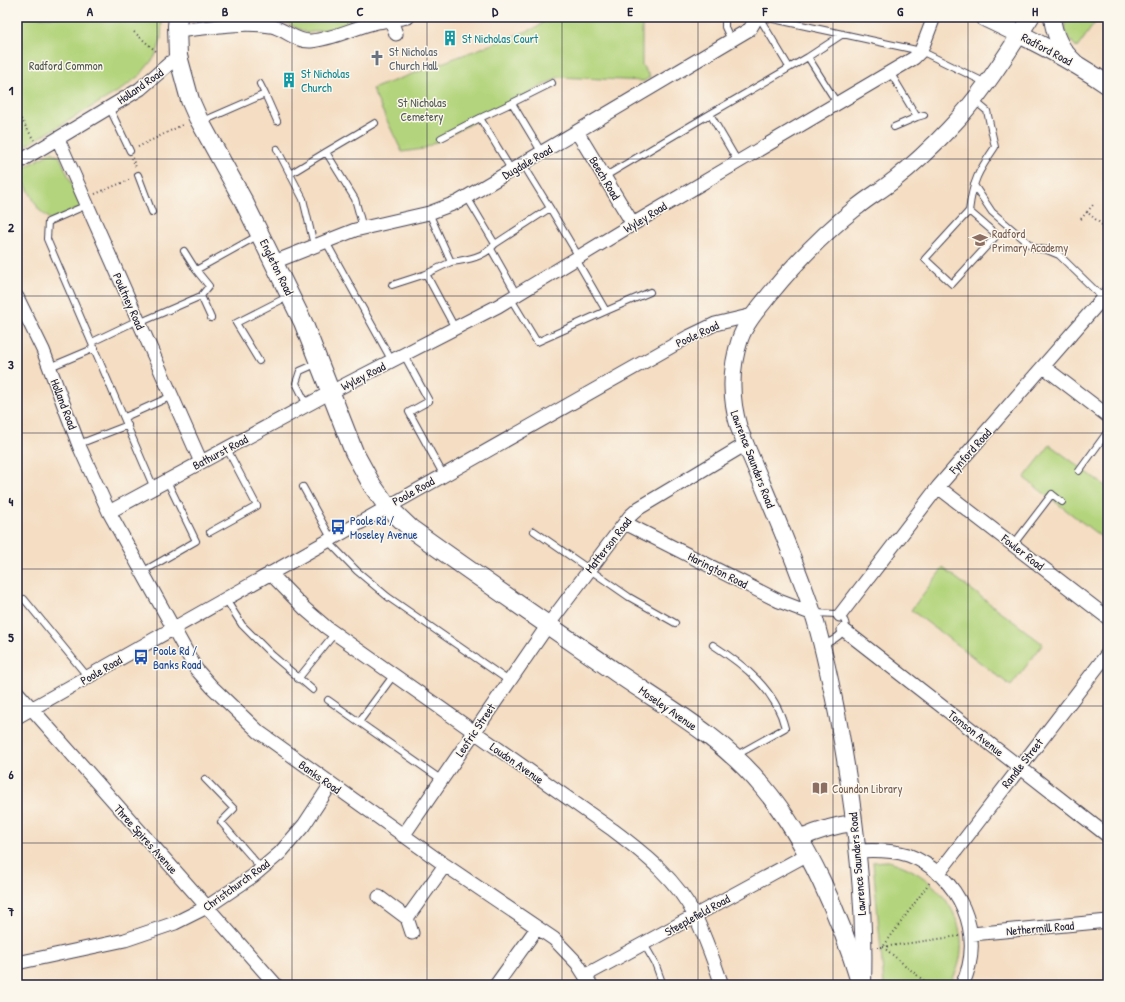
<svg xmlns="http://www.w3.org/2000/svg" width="1125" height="1002" font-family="'Patrick Hand',sans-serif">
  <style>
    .green { fill: #b3d47c; stroke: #6a7b5c }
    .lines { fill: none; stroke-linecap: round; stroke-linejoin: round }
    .service-casing { stroke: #423e4f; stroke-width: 8 }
    .minor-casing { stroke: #423e4f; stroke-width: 15 }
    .tertiary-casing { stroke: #423e4f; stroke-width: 18 }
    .secondary-casing { stroke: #423e4f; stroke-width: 20 }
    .path { stroke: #423e4f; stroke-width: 2; stroke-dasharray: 1 3; stroke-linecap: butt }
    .service { stroke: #fff; stroke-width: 6 }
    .minor { stroke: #fff; stroke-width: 13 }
    .tertiary { stroke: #fff; stroke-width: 16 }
    .secondary { stroke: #fff; stroke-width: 18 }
    .grid { fill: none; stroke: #22223b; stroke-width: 1; stroke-opacity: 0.55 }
    .labels { text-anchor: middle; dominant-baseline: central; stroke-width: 3; stroke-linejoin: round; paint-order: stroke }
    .culture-label { font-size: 12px; fill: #0d838f; stroke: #fbf7ec; text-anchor: start }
    .street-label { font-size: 12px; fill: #22223b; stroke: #fbf7ec }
    .worship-label { font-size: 12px; fill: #5b616d; stroke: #fbf7ec; text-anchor: start }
    .park-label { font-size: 12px; fill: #4e574e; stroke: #fbf7ec }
    .education-label { font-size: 12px; fill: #785e54; stroke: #fbf7ec; text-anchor: start }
    .transit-label { font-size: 12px; fill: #164399; stroke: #fbf7ec; text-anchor: start }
    .neatline { fill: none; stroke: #22223b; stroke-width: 1.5 }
    .grid-label { font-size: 13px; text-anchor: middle; font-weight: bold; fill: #22223b }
  </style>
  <rect width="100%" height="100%" fill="#fbf7ec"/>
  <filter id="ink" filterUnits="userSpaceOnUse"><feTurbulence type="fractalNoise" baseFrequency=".025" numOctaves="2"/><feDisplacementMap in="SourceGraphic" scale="8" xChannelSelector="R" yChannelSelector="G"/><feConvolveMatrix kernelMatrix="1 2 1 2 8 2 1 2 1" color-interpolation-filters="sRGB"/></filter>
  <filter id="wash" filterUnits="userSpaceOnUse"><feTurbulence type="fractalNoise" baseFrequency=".012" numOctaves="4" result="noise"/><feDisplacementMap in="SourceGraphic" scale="16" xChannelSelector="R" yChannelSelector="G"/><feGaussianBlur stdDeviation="0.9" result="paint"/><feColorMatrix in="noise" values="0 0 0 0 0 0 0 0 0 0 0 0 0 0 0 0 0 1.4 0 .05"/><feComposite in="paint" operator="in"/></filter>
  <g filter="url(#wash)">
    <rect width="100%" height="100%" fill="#f4ddc2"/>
    <path class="green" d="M17,17h145l-1,22 -3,11 -4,8 -14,17 -18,14 -105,62z
      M192,17h161l1,7 -47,9 -31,-15 -76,4 -7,-1z
      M547,17h95v48l8,12 -6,4 -85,-4 -136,72 -21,3 -30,-63 166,-62z
      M1064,17h35l-22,31 -11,-14z
      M52,152l8,5 22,50 -31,13 -12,-10 -21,-39z
      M1050,445l58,43v54l-84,-64z
      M943,568l100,76 -32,42 -100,-76z
      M888,861c53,13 95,72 61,124h-65l-11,-123z"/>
  </g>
  <g filter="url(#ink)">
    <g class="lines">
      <g class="service-casing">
        <path id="service" d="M725,17v10l6,13
          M759,17l30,50
          M764,17l157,34 65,32
          M890,72l27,45 7,-2
          M265,94l12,27
          M512,103l40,-20
          M837,103l-29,-46 35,-23
          M109,107l21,44
          M480,118l32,-15 30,50
          M201,122l64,-28 -5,-10
          M894,127l23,-10
          M441,138l39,-20 32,53
          M277,149l26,50 11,46
          M326,152l49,-29
          M738,162l-28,-48 98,-57
          M523,164l27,44
          M290,174l36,-22 29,47 8,29
          M138,175l14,37
          M604,177l106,-63
          M974,185l18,27 42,36 13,2 12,5 44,43
          M467,197l28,47
          M87,205l-39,17 -1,17 107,249
          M969,211l-44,48 27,25 45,-49 -28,-24c4,-31 9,-39 26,-64l-8,-36 -12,-10
          M429,213l22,49c16,-2 34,-5 44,-18l55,-36 29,49
          M326,242l66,119
          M491,249l26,46
          M184,251l12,19 63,-35
          M576,259l30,52 44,-19
          M451,262l-25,12 29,54
          M392,285l34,-11
          M201,296l10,22
          M511,299l26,43 69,-31
          M139,323l62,-27 8,-10 -13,-16
          M92,342l46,-22
          M404,355l25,46 -20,11 34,62
          M259,361l-23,-38 53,-27
          M50,367l45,-19
          M307,405l-11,-22 4,-12 18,-8
          M125,417l47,-21
          M79,444l49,-19
          M1079,471l29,-40
          M303,487l28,51
          M534,531l95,66 46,26
          M210,532l47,-26 -30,-57
          M327,540l30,31 31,26 121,84
          M1013,545l39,-51 10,8
          M142,572l54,-31 -29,-60
          M225,598l17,27 30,30 41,35
          M24,599l64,78
          M815,613l22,1c21,12 -2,26 -14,31
          M713,645c31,20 63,45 72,83l-50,28
          M298,679l37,-46
          M328,700l31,22 34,-46
          M359,722l83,58
          M205,779l29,30 -13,13 40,46
          M644,944l11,19 8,22"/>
      </g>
      <g class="minor-casing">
        <path id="minor" d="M391,20l5,14
          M177,31c30,-3 64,-10 94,-5 14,3 25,16 40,15 23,-2 44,-14 67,-19 10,-2 20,-3 30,-5
          M577,132l56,92
          M58,139l143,323
          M17,163l123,-74 38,-33
          M274,262l81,-32 74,-17 29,-11 292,-173 7,-12
          M17,297l26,53 37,98 29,64 87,157 16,18 47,45 186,133 109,74 23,24 14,22
          M1044,367l64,49
          M938,487l170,131
          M109,512l222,-120 167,-86 135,-82 281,-166 7,-7 13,-34
          M625,523l154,78 34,13
          M270,573l35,36 21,18 287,203c32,24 64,50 82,86 11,22 19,46 27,69
          M840,615l98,-128 170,-195
          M844,630l264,206
          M17,692l259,293
          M17,717l671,-380 27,-13 38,-9
          M403,836l145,-211 82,-109 9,-8 107,-64
          M857,851c17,-1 35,-1 51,4 51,19 79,80 54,130
          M938,874l170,-221
          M379,897l28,21 5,15
          M407,918l38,-53
          M972,934l136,-13
          M17,963l108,-23 50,-17 32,-16 46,-31 27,-23 24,-28 27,-41
          M586,975l222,-121
          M496,985l41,-57"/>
      </g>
      <g class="tertiary-casing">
        <path id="tertiary" d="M1052,17c2,18 9,33 23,45
          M799,839c18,-8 35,-14 55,-16
          M863,983c3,-87 -9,-178 -25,-264 -7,-35 -14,-71 -25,-106 -21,-63 -49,-123 -74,-185 -9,-30 -9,-59 1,-89 6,-17 19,-31 30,-45 26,-32 55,-62 87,-87 12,-10 25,-17 37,-27 19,-15 38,-33 55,-51 32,-33 57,-74 82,-112"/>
      </g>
      <g class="secondary-casing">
        <path id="secondary" d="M178,17l-1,9 1,30 12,44 8,18 45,82 60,122 51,130 18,33 15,21 23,22c68,49 138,97 207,145 50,34 107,66 146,114 45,54 78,131 98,198
          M984,17c42,20 85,41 124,68"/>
      </g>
      <path class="path" d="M134,32l23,20
        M21,119l13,21
        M138,147l46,-23
        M132,158l4,9
        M95,194l36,-15
        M1087,212l6,-7
        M1081,219l6,-7 21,18
        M877,947h6l47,-65
        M883,947l76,-11
        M883,947l46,38"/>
      <use href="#service" class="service"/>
      <use href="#minor" class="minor"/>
      <use href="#tertiary" class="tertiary"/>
      <use href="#secondary" class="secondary"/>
    </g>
  </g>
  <path class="grid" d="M157,17v968M292,17v968M427,17v968M562,17v968M698,17v968M833,17v968M968,17v968M17,159h1091M17,296h1091M17,433h1091M17,569h1091M17,706h1091M17,843h1091"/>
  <defs>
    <g id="building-bare" transform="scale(1.2)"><path d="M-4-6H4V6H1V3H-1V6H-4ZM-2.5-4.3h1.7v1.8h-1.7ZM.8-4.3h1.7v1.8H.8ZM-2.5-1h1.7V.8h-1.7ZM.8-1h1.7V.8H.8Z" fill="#0f9aa8" stroke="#fbf7ec" stroke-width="2.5" paint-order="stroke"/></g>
    <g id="church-bare" transform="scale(1.2)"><path d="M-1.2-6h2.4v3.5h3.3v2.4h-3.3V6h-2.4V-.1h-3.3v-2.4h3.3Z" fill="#6b7280" stroke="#fbf7ec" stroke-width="2.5" paint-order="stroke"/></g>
    <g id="school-bare" transform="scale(1.2)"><path d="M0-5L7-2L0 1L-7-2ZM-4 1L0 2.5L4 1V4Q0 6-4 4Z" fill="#8d6e63" stroke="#fbf7ec" stroke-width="2.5" paint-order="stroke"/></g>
    <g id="bus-bare" transform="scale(1.2)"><path d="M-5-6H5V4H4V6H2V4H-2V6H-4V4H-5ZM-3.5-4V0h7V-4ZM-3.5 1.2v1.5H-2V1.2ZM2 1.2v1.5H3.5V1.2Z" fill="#1a4fb4" stroke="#fbf7ec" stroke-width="2.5" paint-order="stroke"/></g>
    <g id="library-bare" transform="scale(1.2)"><path d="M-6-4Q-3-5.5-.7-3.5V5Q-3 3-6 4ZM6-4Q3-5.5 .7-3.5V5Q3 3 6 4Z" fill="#8d6e63" stroke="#fbf7ec" stroke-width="2.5" paint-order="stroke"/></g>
  </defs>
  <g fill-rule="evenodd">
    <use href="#building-bare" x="450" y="38"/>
    <use href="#church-bare" x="377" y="58"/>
    <use href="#building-bare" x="289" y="80"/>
    <use href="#school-bare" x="980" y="240"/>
    <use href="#bus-bare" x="338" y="527"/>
    <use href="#bus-bare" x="141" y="657"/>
    <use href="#library-bare" x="820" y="788"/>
  </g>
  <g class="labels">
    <g class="culture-label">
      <text x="462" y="38">St Nicholas Court</text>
      <text x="301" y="73">St Nicholas<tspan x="301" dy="14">Church</tspan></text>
    </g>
    <g class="street-label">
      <text transform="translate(1047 49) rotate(28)">Radford Road</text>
      <text transform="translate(140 86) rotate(-35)">Holland Road</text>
      <text transform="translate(527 162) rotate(-30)">Dugdale Road</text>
      <text transform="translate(605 178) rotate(59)">Beech Road</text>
      <text transform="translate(645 217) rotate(-31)">Wyley Road</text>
      <text transform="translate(277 267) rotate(64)">Engleton Road</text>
      <text transform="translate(129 301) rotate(66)">Poultney Road</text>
      <text transform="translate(697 334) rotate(-25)">Poole Road</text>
      <text transform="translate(363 376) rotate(-27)">Wyley Road</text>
      <text transform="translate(64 404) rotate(69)">Holland Road</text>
      <text transform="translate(970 451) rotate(-48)">Fynford Road</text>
      <text transform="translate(220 452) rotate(-28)">Bathurst Road</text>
      <text transform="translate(753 459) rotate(69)">Lawrence Saunders Road</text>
      <text transform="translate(413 491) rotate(-29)">Poole Road</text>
      <text transform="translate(608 545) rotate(-52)">Matterson Road</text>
      <text transform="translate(1023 552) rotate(38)">Fowler Road</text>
      <text transform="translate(718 570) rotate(27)">Harington Road</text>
      <text transform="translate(101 670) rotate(-30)">Poole Road</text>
      <text transform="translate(668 708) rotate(35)">Moseley Avenue</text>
      <text transform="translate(475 730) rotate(-56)">Leofric Street</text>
      <text transform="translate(976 733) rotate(38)">Tomson Avenue</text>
      <text transform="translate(517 763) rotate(35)">Loudon Avenue</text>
      <text transform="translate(1022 763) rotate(-52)">Randle Street</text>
      <text transform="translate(320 777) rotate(35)">Banks Road</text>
      <text transform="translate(146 839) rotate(48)">Three Spires Avenue</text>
      <text transform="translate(857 864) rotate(-95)">Lawrence Saunders Road</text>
      <text transform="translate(236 885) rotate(-36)">Christchurch Road</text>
      <text transform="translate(697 915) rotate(-29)">Steeplefield Road</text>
      <text transform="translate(1040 928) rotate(-5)">Nethermill Road</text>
    </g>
    <g class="worship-label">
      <text x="389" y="51">St Nicholas<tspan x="389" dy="14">Church Hall</tspan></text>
    </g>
    <g class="park-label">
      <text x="66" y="65">Radford Common</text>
      <text x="422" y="102">St Nicholas<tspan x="422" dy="14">Cemetery</tspan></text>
    </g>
    <g class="education-label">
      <text x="992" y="233">Radford<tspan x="992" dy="14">Primary Academy</tspan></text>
      <text x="832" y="788">Coundon Library</text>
    </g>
    <g class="transit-label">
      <text x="350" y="520">Poole Rd /<tspan x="350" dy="14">Moseley Avenue</tspan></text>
      <text x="153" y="650">Poole Rd /<tspan x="153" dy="14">Banks Road</tspan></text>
    </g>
  </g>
  <rect width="1125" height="1002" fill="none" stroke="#fbf7ec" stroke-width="44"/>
  <rect x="22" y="22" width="1081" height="958" class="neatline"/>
  <g class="grid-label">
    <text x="90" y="16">A</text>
    <text x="225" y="16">B</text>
    <text x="360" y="16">C</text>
    <text x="495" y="16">D</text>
    <text x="630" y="16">E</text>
    <text x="765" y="16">F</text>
    <text x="900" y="16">G</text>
    <text x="1035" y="16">H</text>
    <text x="11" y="95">1</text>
    <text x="11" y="232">2</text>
    <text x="11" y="369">3</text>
    <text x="11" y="506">4</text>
    <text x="11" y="642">5</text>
    <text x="11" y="779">6</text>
    <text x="11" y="916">7</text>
  </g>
</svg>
